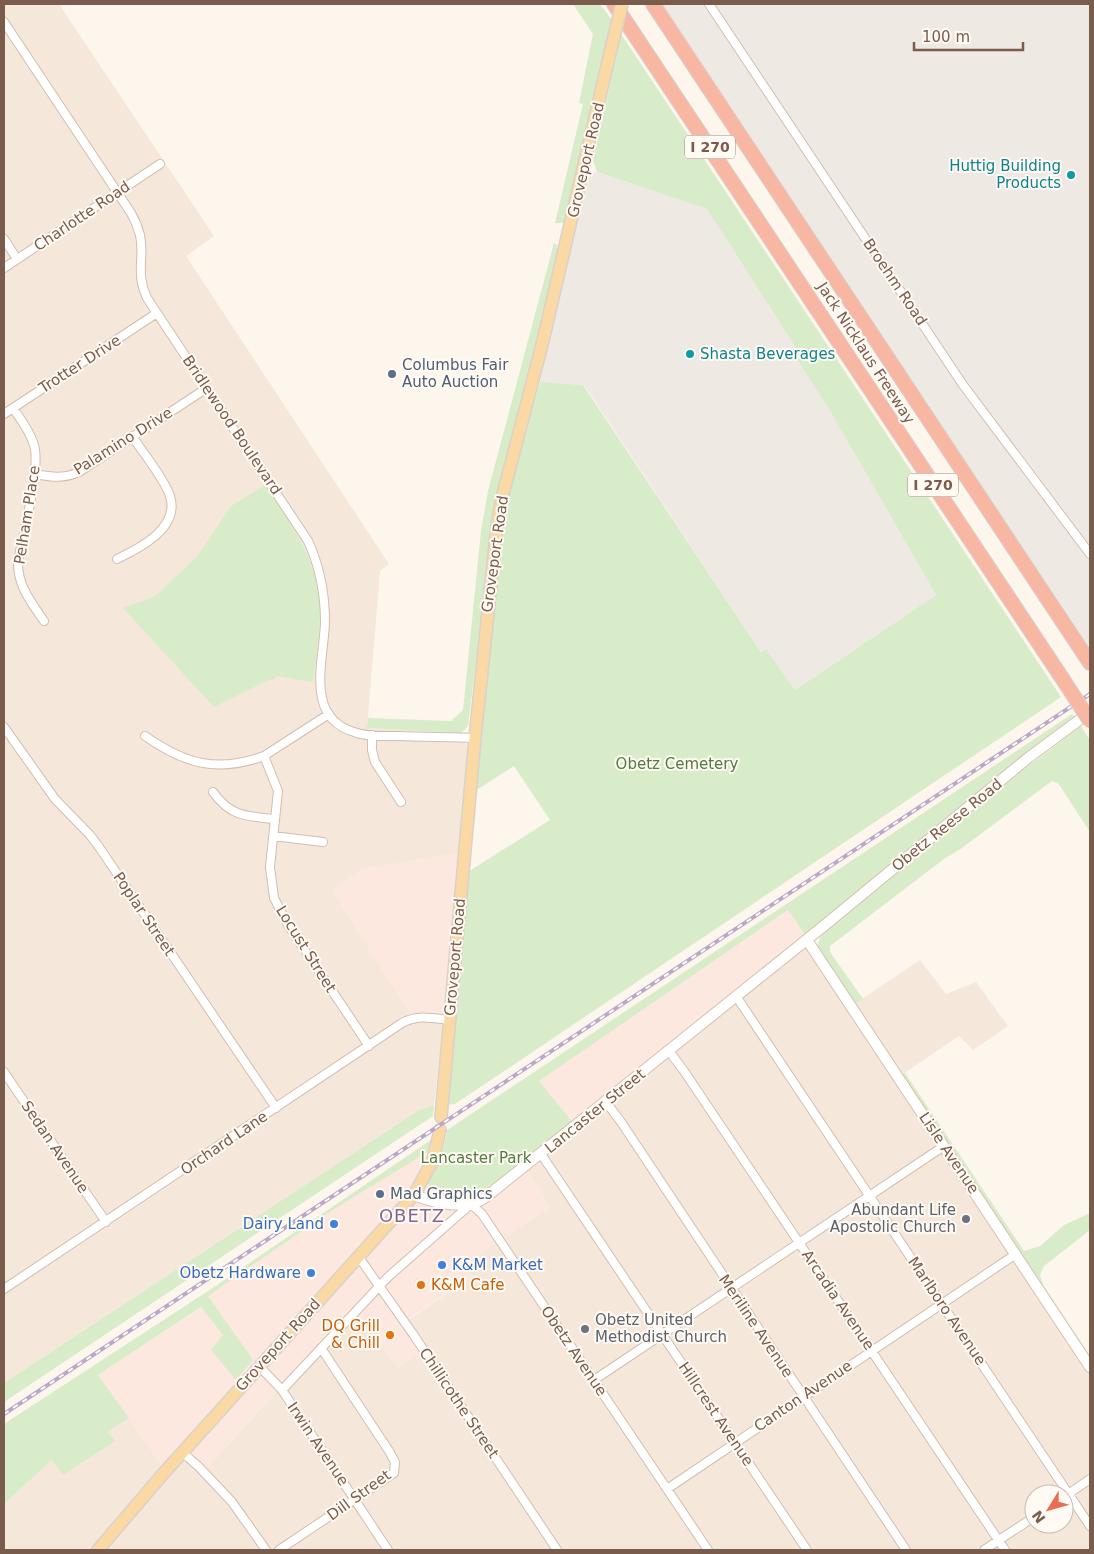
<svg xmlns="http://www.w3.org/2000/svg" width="1094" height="1554" font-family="'DejaVu Sans',sans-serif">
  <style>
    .residential { fill: #f5e8da; fill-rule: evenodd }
    .commercial { fill: #fde8e0 }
    .industrial { fill: #efe9e4 }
    .green { fill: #d8ecc9 }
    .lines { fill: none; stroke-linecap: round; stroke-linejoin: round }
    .street-casing { stroke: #d1beb0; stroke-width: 10 }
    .secondary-casing { stroke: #d6c0b0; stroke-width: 12 }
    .primary-casing { stroke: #dad1cd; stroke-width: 14 }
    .highway-casing { stroke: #dad1cd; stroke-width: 16 }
    .street { stroke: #fff; stroke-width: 8 }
    .secondary { stroke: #fff; stroke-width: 10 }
    .primary { stroke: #fbd9a5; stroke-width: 11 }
    .highway { stroke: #f7b7a3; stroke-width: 14 }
    .rail-casing { stroke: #b9a8c9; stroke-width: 4 }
    .rail { stroke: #fffaf3; stroke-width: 2; stroke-dasharray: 5.5; stroke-linecap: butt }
    .primary-bridge-casing { stroke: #dad1cd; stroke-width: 14; stroke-linecap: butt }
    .highway-bridge-casing { stroke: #dad1cd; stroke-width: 16; stroke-linecap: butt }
    .primary-bridge { stroke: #fbd9a5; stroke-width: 11 }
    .highway-bridge { stroke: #f7b7a3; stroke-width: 14 }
    .culture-dot { fill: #0f9aa8; stroke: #fffaf3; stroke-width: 2 }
    .service-dot { fill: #5c6f8a; stroke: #fffaf3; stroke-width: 2 }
    .worship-dot { fill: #6b7280; stroke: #fffaf3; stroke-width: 2 }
    .shop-dot { fill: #3f7fe0; stroke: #fffaf3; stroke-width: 2 }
    .food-dot { fill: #e8710a; stroke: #fffaf3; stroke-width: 2 }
    .labels { text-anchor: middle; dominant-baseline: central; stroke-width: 4; stroke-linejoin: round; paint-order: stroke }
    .shield { fill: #fffaf3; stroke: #a28b7f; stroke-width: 1 }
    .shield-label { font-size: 14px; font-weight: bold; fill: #7a5c4d }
    .street-label { font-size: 15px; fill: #7a5c4d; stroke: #fffaf3 }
    .culture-label { font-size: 15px; fill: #0d838f; stroke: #fffaf3; text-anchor: end }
    .service-label { font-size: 15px; fill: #4e5e75; stroke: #fffaf3; text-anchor: start }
    .park-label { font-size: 15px; fill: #537a41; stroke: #fffaf3 }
    .worship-label { font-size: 15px; fill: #5b616d; stroke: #fffaf3; text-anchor: end }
    .shop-label { font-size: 15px; fill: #366cbe; stroke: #fffaf3; text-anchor: end }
    .food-label { font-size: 15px; fill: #c56008; stroke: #fffaf3; text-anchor: start }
    .quarter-label { font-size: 18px; letter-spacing: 1px; fill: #846695; stroke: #fffaf3 }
  </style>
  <rect width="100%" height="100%" fill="#fdf6ec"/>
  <path class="residential" d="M4,4h55l155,232 -28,20 203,308 -9,7 -13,157 94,5 7,16 -9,104 -99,17 54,150 29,4 -9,81 -15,5 -415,273z
    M806,936l47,69 67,-45 26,34 30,-12 32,44 -35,24 -14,-14 -59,40 190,286v188h-980l-1,-1 -1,1h-104v-46l48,-44 63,-19 -7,-9 21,-14 33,47 13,-12 15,-3 17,18 146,-162 45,62 29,-20 -19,-28 64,-43 -9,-13 87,-57 -27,-43zM1034,1494h30v30h-30z"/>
  <path class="commercial" d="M470,851l-16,174 -40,-5 -82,-129 28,-21z
    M788,910l18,26 -283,228 27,43 -87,57 9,13 -64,42 20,29 -30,20 -46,-62 -146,163 -17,-19 -14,3 -13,13 -64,-91 104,-68 21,28 29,25 -45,-64 121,-83 117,-72 93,-60z"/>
  <path class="industrial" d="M661,4h429v644z
    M587,171l10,1 110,37 89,139 2,13 32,50 106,184 -141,95 -29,-41 -4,4 -178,-268 -44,-3z"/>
  <path class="green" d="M573,4h27l12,16 -46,199 -3,4h-8l28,-119 -4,-1 14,-69z
    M621,34l440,663 -606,407 -8,1 21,-233 82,-52 -36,-54 -39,25 26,-261 13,-63 26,-85 43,3 178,267 5,-3 29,41 141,-95 -106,-184 -32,-50 -2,-13 -89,-139 -110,-37 -4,-11z
    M554,243l3,2 2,6 -66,269 -25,206 -7,7 -94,-5 1,-10 83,3 12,-11 18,-179 7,-40z
    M265,485c27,41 57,80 55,132 -1,22 -5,44 -7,65l-36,-6 -3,4h-5l-55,27 -91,-99 32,-12 41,-38 35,-52z
    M1072,714l2,3 -25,18 -243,201 -18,-26 -249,171 34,42 -89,67 -7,3 -41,2 -7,-5c-3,-12 8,-24 12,-35 3,-8 5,-16 6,-25z
    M1081,726l9,14v92l-32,-49 -6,-2 -90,67 -18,11 -114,87v6l33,47 -10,6 -35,-55v-7l4,-9 171,-141z
    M905,1073l119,178 16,-5 24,-21 26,-12v17l-46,36 -4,9 3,10 47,71v6l-190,-286z
    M434,1105l-1,11 -429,286v-19l415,-273z
    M431,1140v10l-103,63 -120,83 45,64 -17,20 -25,-30 12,-15 -22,-28 -103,68 31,43 -21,14 7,9 -52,34 -11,-15 -48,44v-80l204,-133z"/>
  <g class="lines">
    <g class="street-casing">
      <path id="street" d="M709,4l254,381 127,169
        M4,22l127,191c4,7 7,14 9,22 5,24 -5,37 7,63l161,243c12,26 17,53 17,81 -1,38 -21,95 29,110 14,5 30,4 45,4 25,1 51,1 76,2
        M4,239l13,20
        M4,268l156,-104
        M13,408c8,12 17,23 21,37 7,22 -11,90 -16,116 -1,24 13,41 26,60
        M4,414l153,-101
        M35,474c16,3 29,5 44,-2l128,-84
        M117,559c23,-11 63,-31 53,-63 -6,-18 -27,-43 -38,-60
        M4,727l51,72 35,36 9,12 177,261
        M372,735v15l3,12 26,40
        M145,736c40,28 72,37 119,20l65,-42
        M264,756l14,35 -8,76 4,31 14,27 81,121
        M213,792c18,25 33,24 61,27
        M273,836l50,6
        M736,996l354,530
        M669,1051l15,20 321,479
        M4,1072l102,150
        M606,1102l15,20 285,428
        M541,1154l266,396
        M358,1256l55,78 144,216
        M4,1289l398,-266c16,-9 31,-5 48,-3
        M259,1366l23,24 106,160
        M594,1380l350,-234
        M282,1390l106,-113 83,-73 11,10 226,336
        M182,1452l17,15 33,35 34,48
        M667,1489l349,-235
        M1064,1497l26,-18
        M279,1550l115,-77 1,-11 -6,-11 -68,-103
        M984,1550l50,-33"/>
    </g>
    <g class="secondary-casing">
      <path id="secondary" d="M807,940l283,427
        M414,1195c20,8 53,16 72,2l334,-268 208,-171 62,-46"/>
    </g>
    <g class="primary-casing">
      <path id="primary" d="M441,1117l34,-379 22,-212 5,-28 40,-153 68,-292
        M98,1550l65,-76 251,-279 19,-35 7,-30"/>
    </g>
    <g class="highway-casing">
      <path id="highway" d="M614,4l448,674
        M653,4l437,659"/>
    </g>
    <use href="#street" class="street"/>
    <use href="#secondary" class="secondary"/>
    <use href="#primary" class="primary"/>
    <use href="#highway" class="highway"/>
    <g class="rail-casing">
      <path id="rail" d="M4,1414l1086,-720"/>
    </g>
    <use href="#rail" class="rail"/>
    <g class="primary-bridge-casing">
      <path id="primary-bridge" d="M610,53l12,-49"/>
    </g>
    <g class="highway-bridge-casing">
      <path id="highway-bridge" d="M1062,678l28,43"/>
    </g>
    <use href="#primary-bridge" class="primary-bridge"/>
    <use href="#highway-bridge" class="highway-bridge"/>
  </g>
  <g class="culture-dot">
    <circle cx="1071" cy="175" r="5"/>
    <circle cx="690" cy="354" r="5"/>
  </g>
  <g class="service-dot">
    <circle cx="392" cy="374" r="5"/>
    <circle cx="380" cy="1194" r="5"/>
  </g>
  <g class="worship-dot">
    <circle cx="966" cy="1219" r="5"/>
    <circle cx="585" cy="1329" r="5"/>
  </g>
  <g class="shop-dot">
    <circle cx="334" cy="1224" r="5"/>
    <circle cx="442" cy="1265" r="5"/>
    <circle cx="311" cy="1273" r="5"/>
  </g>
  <g class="food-dot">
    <circle cx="421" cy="1285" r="5"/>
    <circle cx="390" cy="1335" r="5"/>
  </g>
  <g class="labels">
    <g class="shield">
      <rect x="685" y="135.5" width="50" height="23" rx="4"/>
      <rect x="908" y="473.5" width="50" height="23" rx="4"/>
    </g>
    <g class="shield-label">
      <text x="710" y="147">I 270</text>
      <text x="933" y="485">I 270</text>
    </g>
    <g class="street-label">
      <text transform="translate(586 160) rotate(-77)">Groveport Road</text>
      <text transform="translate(82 216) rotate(-34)">Charlotte Road</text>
      <text transform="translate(895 282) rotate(56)">Broehm Road</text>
      <text transform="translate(866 353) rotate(57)">Jack Nicklaus Freeway</text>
      <text transform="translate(80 364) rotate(-33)">Trotter Drive</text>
      <text transform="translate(232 425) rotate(56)">Bridlewood Boulevard</text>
      <text transform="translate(123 441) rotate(-32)">Palamino Drive</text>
      <text transform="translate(27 515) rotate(-81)">Pelham Place</text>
      <text transform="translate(495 554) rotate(-82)">Groveport Road</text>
      <text transform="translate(947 825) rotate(-39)">Obetz Reese Road</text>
      <text transform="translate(144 914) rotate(56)">Poplar Street</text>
      <text transform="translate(306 949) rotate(58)">Locust Street</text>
      <text transform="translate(455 957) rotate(-85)">Groveport Road</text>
      <text transform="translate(595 1111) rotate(-39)">Lancaster Street</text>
      <text transform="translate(224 1143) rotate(-34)">Orchard Lane</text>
      <text transform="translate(55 1147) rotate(56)">Sedan Avenue</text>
      <text transform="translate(949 1153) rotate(56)">Lisle Avenue</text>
      <text transform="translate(838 1300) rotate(56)">Arcadia Avenue</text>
      <text transform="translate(947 1311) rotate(56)">Marlboro Avenue</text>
      <text transform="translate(756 1326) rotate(56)">Meriline Avenue</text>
      <text transform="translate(278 1345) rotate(-48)">Groveport Road</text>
      <text transform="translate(574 1351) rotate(56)">Obetz Avenue</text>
      <text transform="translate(803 1396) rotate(-34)">Canton Avenue</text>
      <text transform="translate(459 1403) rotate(56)">Chillicothe Street</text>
      <text transform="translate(716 1414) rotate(56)">Hillcrest Avenue</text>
      <text transform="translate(318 1444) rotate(56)">Irwin Avenue</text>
      <text transform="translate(359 1495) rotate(-36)">Dill Street</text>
    </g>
    <g class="culture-label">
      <text x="1061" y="166">Huttig Building<tspan x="1061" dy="17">Products</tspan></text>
      <text x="700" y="354" text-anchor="start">Shasta Beverages</text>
    </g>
    <g class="service-label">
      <text x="402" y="365">Columbus Fair<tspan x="402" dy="17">Auto Auction</tspan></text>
      <text x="390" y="1194">Mad Graphics</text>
    </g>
    <g class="park-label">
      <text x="677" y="764">Obetz Cemetery</text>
      <text x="476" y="1158">Lancaster Park</text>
    </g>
    <g class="worship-label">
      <text x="956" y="1210">Abundant Life<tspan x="956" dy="17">Apostolic Church</tspan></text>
      <text x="595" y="1320" text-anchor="start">Obetz United<tspan x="595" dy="17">Methodist Church</tspan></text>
    </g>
    <g class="shop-label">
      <text x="324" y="1224">Dairy Land</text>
      <text x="452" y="1265" text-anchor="start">K&amp;M Market</text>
      <text x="301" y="1273">Obetz Hardware</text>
    </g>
    <g class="food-label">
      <text x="431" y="1285">K&amp;M Cafe</text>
      <text x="380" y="1326" text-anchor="end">DQ Grill<tspan x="380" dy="17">&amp; Chill</tspan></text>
    </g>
    <g class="quarter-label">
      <text x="412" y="1215">OBETZ</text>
    </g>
  </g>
  <rect width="1094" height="1554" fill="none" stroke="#7a5c4d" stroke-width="10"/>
  <g transform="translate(1049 1509) rotate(233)"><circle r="24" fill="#fffaf3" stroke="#cabbb1"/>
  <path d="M0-4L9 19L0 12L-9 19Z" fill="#e76f51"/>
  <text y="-8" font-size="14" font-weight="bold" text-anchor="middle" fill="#7a5c4d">N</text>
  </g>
  <path d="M914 42v8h109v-8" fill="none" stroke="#7a5c4d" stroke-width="2.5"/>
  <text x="922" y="42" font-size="15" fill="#7a5c4d" stroke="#fffaf3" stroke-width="4" paint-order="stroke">100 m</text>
</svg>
